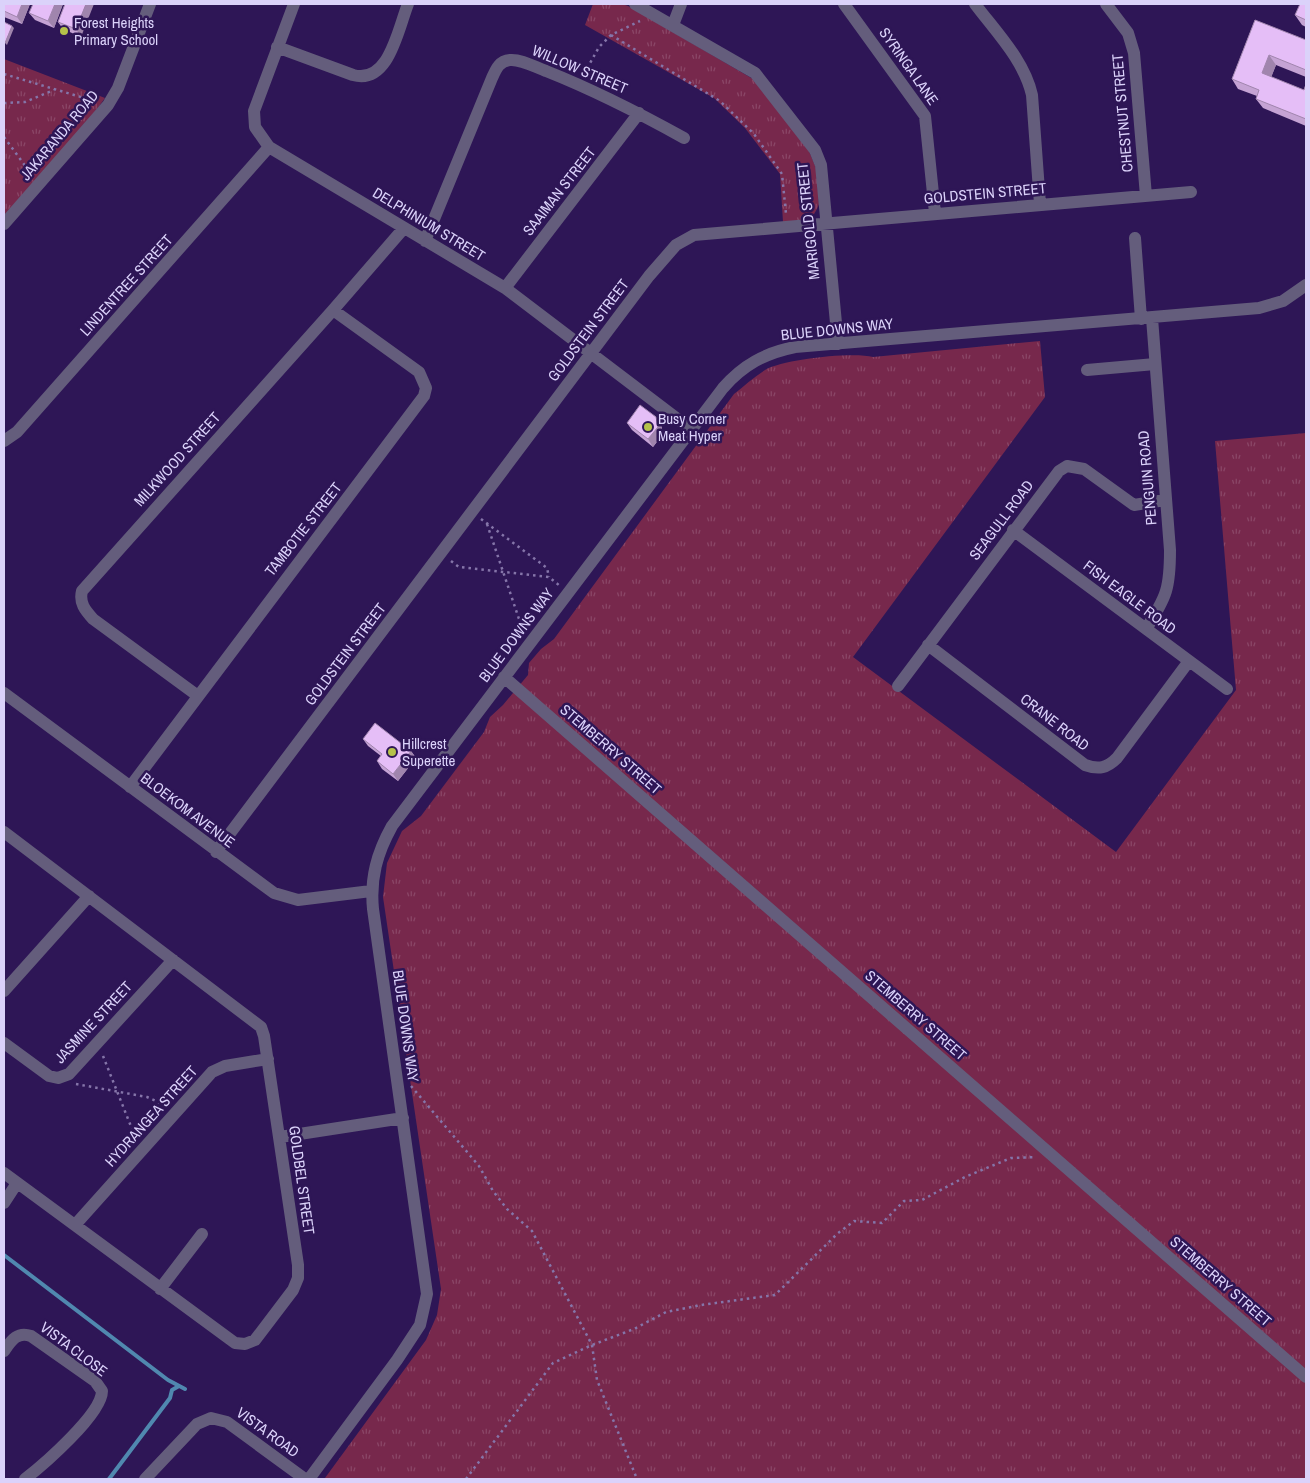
<svg xmlns="http://www.w3.org/2000/svg" width="1310" height="1483" font-family="'Archivo Narrow',sans-serif">
  <style>
    .grass { fill: url(#grass-tufts) }
    .lines { fill: none; stroke-linecap: round; stroke-linejoin: round }
    .stream { stroke: #5088af; stroke-width: 4 }
    .path { stroke: #8575a9; stroke-width: 2.5; stroke-dasharray: 2.5 4; stroke-linecap: butt }
    .minor { stroke: #645d7c; stroke-width: 12 }
    .wall { fill: #c5a3d4 }
    .shaded-wall { fill: #a085ad }
    .building { fill: #e5bef7; stroke: #a085ad }
    .poi-dot { fill: #b5c24a; stroke: #2e1656; stroke-width: 2 }
    .labels { text-anchor: middle; dominant-baseline: central; stroke-width: 5; stroke-linejoin: round; paint-order: stroke }
    .poi-label { font-size: 15px; fill: #dbd2fa; stroke: #2e1656; text-anchor: start }
    .street-label { font-size: 15px; fill: #dbd2fa; stroke: #2e1656 }
  </style>
  <defs>
    <pattern id="grass-tufts" width="24" height="20" patternUnits="userSpaceOnUse" patternTransform="scale(1.25)"><rect width="24" height="20" fill="#77284c"/><path d="M3 7l-1-3M5 7V3M7 7l1-3M15 17l-1-3M17 17v-4M19 17l1-3" fill="none" stroke="#8a4667"/></pattern>
  </defs>
  <rect width="100%" height="100%" fill="#2e1656"/>
  <path class="grass" d="M593,4h29l6,2 125,73 56,72 7,17 3,36 -2,5 -3,5 -10,6 -21,2 -3,-48 -35,-46 -31,-30 -129,-73z
    M4,59l101,39 -14,19 -87,99z
    M1040,341l5,56 -192,260 263,195 120,-162 -21,-249 91,-8v1046h-979l-2,-1 101,-138 11,-25 4,-26 -58,-392 4,-34 15,-32 19,-15 63,-84 6,-15 13,-12 25,-30 1,-12 12,-14 13,-10 180,-245c10,-8 20,-17 31,-24 19,-11 87,-18 108,-13z"/>
  <g class="lines">
    <path class="stream" d="M4,1255l164,125 17,9
      M109,1479l61,-81 2,-8 7,-4"/>
    <path class="path" d="M611,35l109,66 34,33 28,40 4,40
      M4,74l90,27
      M584,74l15,-27 12,-12 29,-14
      M4,103l21,-1 29,-12
      M4,137l28,38
      M481,519l66,49 2,9
      M487,524l33,98 7,7
      M451,561l8,6 90,10 11,9
      M103,1056l33,83
      M76,1084l71,13 18,8
      M411,1086l68,80 14,25 14,18 25,22 60,114 5,35 40,99
      M466,1479l87,-116 39,-18 42,-16 32,-17 35,-7 74,-10 62,-61 17,-13 28,2 22,-22 18,-1 43,-23 46,-19 25,-1"/>
    <path class="minor" d="M294,4l-40,107 1,16 14,20 236,141 187,142
      M635,4l120,69 60,77 6,15 17,179
      M844,4l81,112 10,97
      M975,4c21,28 49,56 57,91l8,109
      M1106,4l22,29 6,20 12,143
      M673,25l8,-21
      M277,47l76,28c36,10 45,-46 55,-71
      M4,224l104,-119 10,-17 32,-84
      M1135,238l6,81
      M425,241l67,-163c4,-9 7,-17 18,-18 11,-1 25,7 36,11 48,19 93,42 138,67
      M505,288l134,-175
      M1087,370l68,-6
      M4,441l13,-9 252,-285
      M1013,530l214,159
      M1146,629c21,-33 24,-41 24,-79l-18,-232
      M928,645l157,120c14,5 22,3 32,-7l72,-97
      M504,677l802,700
      M898,686l161,-215 8,-5 17,3 50,36 31,-5
      M4,693l270,200 24,7 73,-9
      M198,696l-105,-77c-8,-9 -14,-16 -11,-28l251,-281 71,-82
      M130,787l294,-391 2,-8 -7,-16 -86,-62
      M4,832l257,195 3,9 34,229v13l-5,12 -38,50 -10,4 -10,-1 -231,-170
      M216,852l433,-576 27,-31 18,-10 497,-43
      M4,991l85,-95
      M4,1043l45,33 9,2 11,-4 104,-114
      M280,1137l123,-19
      M4,1203l13,-20
      M75,1225l137,-153 13,-6 43,-7
      M160,1289l42,-55
      M4,1351c7,-10 13,-20 27,-15l64,45 7,10c0,23 -59,74 -77,88
      M145,1479l52,-55 14,-6 16,4 78,57
      M309,1479l88,-119 23,-35 7,-31 -54,-385c-3,-31 4,-56 19,-83l331,-438c20,-23 42,-35 72,-41l464,-39 24,-7 23,-16"/>
  </g>
  <path class="wall" d="M4,4h26l-8,20 -18,-7z
    M63,4l-9,24 -19,-8 -6,-7z
    M65,4l16,33 -18,-8 -5,-7z
    M1306,4v23l-4,-2 -7,-10z
    M1255,20l51,20v37l-30,-12 -5,12 33,13 2,-6v42l-43,-18 -7,-9 1,-3 -19,-7 -6,-10z
    M627,423l34,1 2,10 -10,13 -21,-17z
    M363,739l48,12 5,7 -18,23 -16,-12 -5,-8 4,-5 -13,-10z"/>
  <path class="shaded-wall" d="M22,4h8l-8,20 -5,-7z
    M55,4h8l-9,24 -6,-7z
    M86,4h8l-13,33 -5,-8z
    M12,26l2,2 -7,17 -2,-2z
    M1269,55l7,10 -7,18 -7,-10z
    M656,417l5,7 2,10 -10,13 -5,-8z
    M411,751l5,7 -18,23 -5,-7z"/>
  <path class="building" d="M4,4h18l-5,13 -13,-6z
    M33,4h22l-7,17 -19,-8z
    M65,4h21l-10,25 -18,-7z
    M1300,4h6v16l-11,-5z
    M1255,20l51,20v30l-37,-15 -7,18 42,17 2,-6v35l-50,-20 3,-9 -27,-11z
    M4,22l8,4 -7,17 -1,-1z
    M640,405l16,12 2,10 -10,12 -21,-16z
    M375,723l36,28 -18,23 -16,-13 5,-7 -19,-15z"/>
  <g class="poi-dot">
    <circle cx="64" cy="31" r="5"/>
    <circle cx="648" cy="427" r="5"/>
    <circle cx="392" cy="752" r="5"/>
  </g>
  <g class="labels">
    <g class="poi-label">
      <text x="74" y="22">Forest Heights<tspan x="74" dy="17">Primary School</tspan></text>
      <text x="658" y="418">Busy Corner<tspan x="658" dy="17">Meat Hyper</tspan></text>
      <text x="402" y="743">Hillcrest<tspan x="402" dy="17">Superette</tspan></text>
    </g>
    <g class="street-label">
      <text transform="translate(909 66) rotate(55)">SYRINGA LANE</text>
      <text transform="translate(580 69) rotate(23)">WILLOW STREET</text>
      <text transform="translate(1122 113) rotate(-95)">CHESTNUT STREET</text>
      <text transform="translate(59 135) rotate(-50)">JAKARANDA ROAD</text>
      <text transform="translate(559 191) rotate(-52)">SAAIMAN STREET</text>
      <text transform="translate(985 193) rotate(-5)">GOLDSTEIN STREET</text>
      <text transform="translate(808 221) rotate(-96)">MARIGOLD STREET</text>
      <text transform="translate(429 224) rotate(31)">DELPHINIUM STREET</text>
      <text transform="translate(126 285) rotate(-48)">LINDENTREE STREET</text>
      <text transform="translate(837 329) rotate(-6)">BLUE DOWNS WAY</text>
      <text transform="translate(588 330) rotate(-53)">GOLDSTEIN STREET</text>
      <text transform="translate(177 459) rotate(-48)">MILKWOOD STREET</text>
      <text transform="translate(1147 478) rotate(-95)">PENGUIN ROAD</text>
      <text transform="translate(1001 520) rotate(-53)">SEAGULL ROAD</text>
      <text transform="translate(303 529) rotate(-52)">TAMBOTIE STREET</text>
      <text transform="translate(1130 597) rotate(37)">FISH EAGLE ROAD</text>
      <text transform="translate(516 635) rotate(-53)">BLUE DOWNS WAY</text>
      <text transform="translate(345 654) rotate(-53)">GOLDSTEIN STREET</text>
      <text transform="translate(1055 722) rotate(38)">CRANE ROAD</text>
      <text transform="translate(611 749) rotate(41)">STEMBERRY STREET</text>
      <text transform="translate(188 810) rotate(37)">BLOEKOM AVENUE</text>
      <text transform="translate(916 1015) rotate(41)">STEMBERRY STREET</text>
      <text transform="translate(93 1022) rotate(-47)">JASMINE STREET</text>
      <text transform="translate(406 1026) rotate(82)">BLUE DOWNS WAY</text>
      <text transform="translate(151 1116) rotate(-48)">HYDRANGEA STREET</text>
      <text transform="translate(302 1180) rotate(82)">GOLDBEL STREET</text>
      <text transform="translate(1221 1281) rotate(41)">STEMBERRY STREET</text>
      <text transform="translate(74 1349) rotate(37)">VISTA CLOSE</text>
      <text transform="translate(268 1432) rotate(36)">VISTA ROAD</text>
    </g>
  </g>
  <rect width="1310" height="1483" fill="none" stroke="#dbd2fa" stroke-width="10"/>
</svg>
